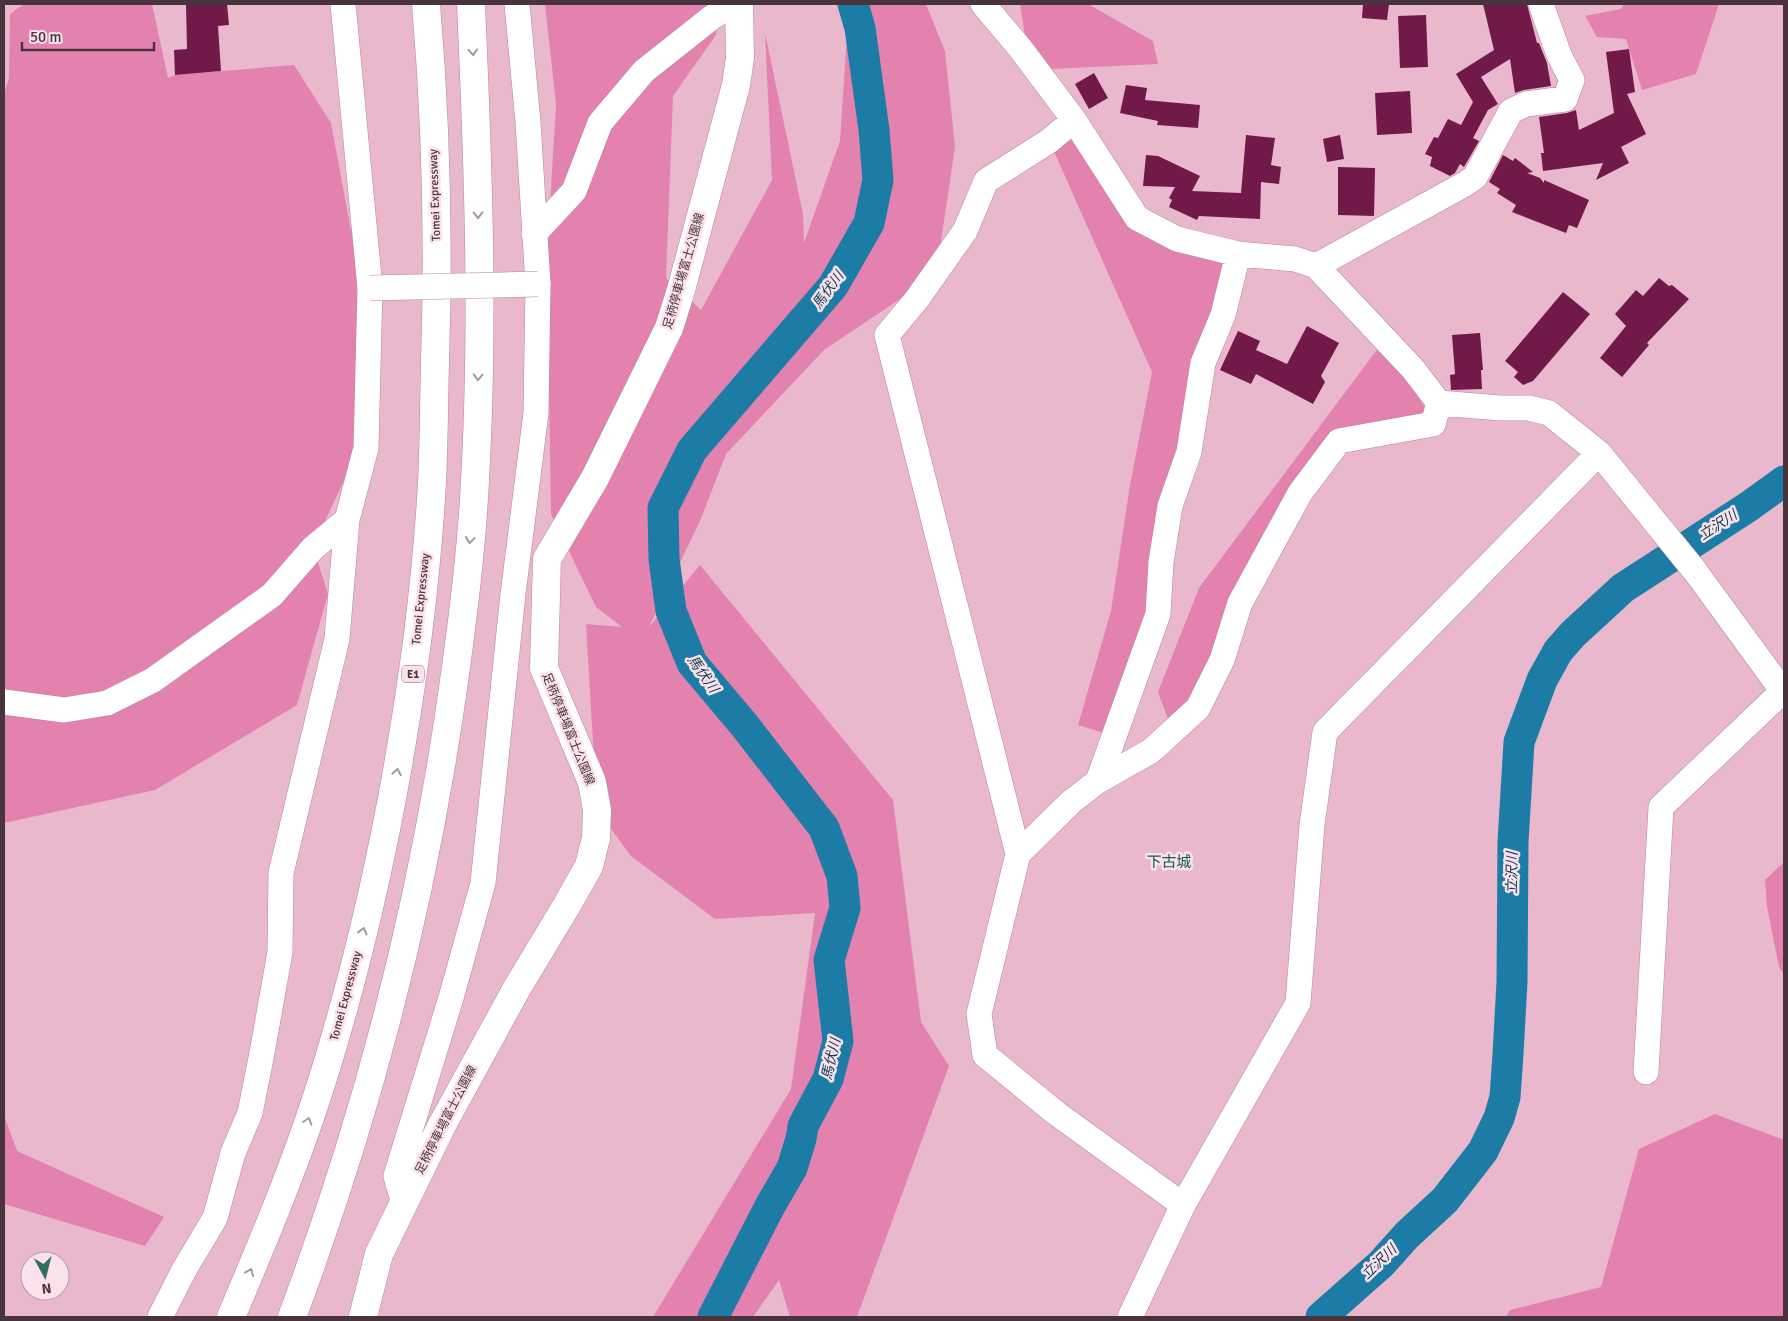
<svg xmlns="http://www.w3.org/2000/svg" width="1788" height="1321" font-family="Signika,'Noto Sans JP',sans-serif">
  <style>
    .green { fill: #e382ae }
    .lines { fill: none; stroke-linecap: round; stroke-linejoin: round }
    .river { stroke: #1d7ca5; stroke-width: 31 }
    .building { fill: #711949 }
    .minor-casing { stroke: #b5869a; stroke-width: 26 }
    .major-casing { stroke: #b5869a; stroke-width: 29 }
    .highway-casing { stroke: #b5869a; stroke-width: 29 }
    .minor { stroke: #fff; stroke-width: 25 }
    .major { stroke: #fff; stroke-width: 28 }
    .highway { stroke: #fff; stroke-width: 28 }
    .minor-bridge-casing { stroke: #b5869a; stroke-width: 26; stroke-linecap: butt }
    .minor-bridge { stroke: #fff; stroke-width: 25 }
    .oneway { stroke: #a49a9e }
    .labels { text-anchor: middle; dominant-baseline: central; stroke-width: 5; stroke-linejoin: round; paint-order: stroke }
    .shield { fill: #fbe1eb; stroke: #7e6871; stroke-width: 1 }
    .shield-label { font-size: 11px; font-weight: bold; fill: #49343d }
    .street-label { font-size: 12px; fill: #49343d; stroke: #fbe1eb }
    .water-label { font-size: 14px; font-style: italic; fill: #053b50; stroke: #fbe1eb }
    .quarter-label { font-size: 15px; fill: #0c5f4c; stroke: #fbe1eb }
  </style>
  <rect width="100%" height="100%" fill="#eab8cd"/>
  <path class="green" d="M24,4h128l16,74 7,-3 119,-10 37,58 27,145 1,180 -46,99 15,47 -31,111 -142,85 -151,33v-729l5,-16 1,-64z
    M545,4h174l-3,31 -43,61 -7,182 35,32 71,-130 -7,-147 38,181 1,29 36,-102 9,-137h77l19,47 10,96 -19,128 -112,75 -98,104 -26,67 -51,106 51,-62 193,235 28,222 28,44 -92,251h-67l-11,-37 -26,37h-100l138,-228 24,-176 -100,6 -84,-63 -34,-46 -11,-186 36,3 -26,-20 -45,-93 -4,-257 9,-153z
    M1020,4h68l65,37 5,23 -107,5 -26,-33z
    M1624,4h95l-23,70 -54,16 -16,-51 -29,-2 -12,-21 36,-7z
    M1085,136l68,99 82,30 -121,471 -36,-11 33,-114 19,-126 22,-113 -100,-225z
    M1382,343l48,72 -83,25 -72,85 -73,176 -34,18 -10,-27 41,-104z
    M1784,862v112l-5,-7 -12,-60 -2,-27z
    M1715,1114l69,26v177h-278l4,-7 91,-23 38,-138z
    M4,1115l13,36 147,66 -19,29 -141,-42z"/>
  <g class="lines">
    <path class="river" d="M713,1317l57,-111 22,-38 9,-29 2,-13 25,-47 10,-38 -9,-81 16,-52 -3,-32 -18,-48 -79,-102 -53,-63 -21,-52 -7,-52 -1,-51 29,-58 141,-164 36,-63 9,-43 -4,-50 -14,-102 -7,-24
      M1321,1317l60,-53 26,-29 38,-35 38,-49 16,-33 6,-21 3,-43 4,-72 1,-140 6,-100 23,-62 16,-29 15,-17 50,-46 125,-81 36,-26"/>
  </g>
  <path class="building" d="M186,4h41l2,21 -11,1 3,45 -46,4 -1,-25 13,-1z
    M1363,4h26l-2,16 -25,-2z
    M1483,4h44l10,39h2l8,20 4,23 -27,4 -9,3 -5,-34 -29,18 17,27 -10,6 -15,28 6,3 -15,26 -4,-3 -5,9 -5,3 -20,-10 2,-9 -7,-3 9,-17 4,1 10,-19 13,6 12,-23 -17,-28 38,-24z
    M1426,15l2,52 -28,1 -2,-52z
    M1629,49l6,43 -8,2 19,40 -25,13 8,16 -33,17 7,-17 -60,8 -2,-18h3l-5,-36 28,-4 9,-3 3,20 35,-17 -8,-61z
    M1094,73l14,25 -19,11 -14,-25z
    M1126,85l21,3 -2,12 55,5 -2,23 -41,-3 1,-4 -38,-8z
    M1410,91l2,42 -35,2 -2,-42z
    M1246,135l29,3 -4,27 10,2 -2,17 -18,-2 -1,37 -61,-3 -2,4 -28,-13 3,-7 -3,-2 6,-11 -32,-1 3,-31 12,1 42,20 -8,15 49,2z
    M1340,135l4,24 -17,3 -4,-23z
    M1503,155l10,6 2,-3 18,14 -6,1 13,5 4,5v-3l45,20 -12,28 -8,-3 -3,8 -54,-21 4,-7 -19,-12 3,-4 -11,-7z
    M1338,167l37,1 -1,48 -36,-1z
    M1659,278l10,8 3,-1 17,14 -42,44 2,2 -27,32 -22,-19 26,-32 -11,-12 21,-24 7,6z
    M1563,292l27,22 -57,67 -10,4 -9,-8 4,-5 -13,-11z
    M1307,326l32,17 -18,33 4,6 -12,22 -57,-30 -5,10 -31,-14 18,-39 22,10 -4,9 31,14z
    M1480,333l3,37h-2l1,19 -31,1 -1,-15 5,-1 -3,-39z"/>
  <g class="lines">
    <g class="minor-casing">
      <path id="minor" d="M983,4l37,44 54,72 63,98 40,21 61,15 57,5 21,7 97,103 26,34
        M1074,120l-25,21 -63,40 -21,50 -48,68 -30,36 131,519 -39,160 6,41 71,58 127,92
        M534,234l40,-43 26,-68 44,-52 67,-53 22,-14
        M1316,266l149,-82 10,-7 36,-66 15,-7 39,-5 7,-19 -13,-25 -18,-51
        M4,702l60,8 43,-7 46,-23 119,-85 41,-47 34,-28
        M1098,781l60,-167 3,-52 9,-56 19,-54 14,-89 20,-48 15,-61
        M1018,854l53,-52 27,-21 53,-30 47,-43 24,-48 18,-57 60,-110 39,-52 94,-17 6,-21 61,5h29l20,5 50,40 96,118 89,122
        M1646,1072l15,-265 122,-116
        M404,1204l-8,-28 55,-178 32,-115 30,-289 23,-181 2,-129 -10,-162 -11,-118
        M160,1317l24,-47 31,-52 18,-65 17,-40 12,-60 18,-101 1,-79 56,-234 10,-119 19,-72 4,-160 -27,-284
        M1130,1317l53,-112 115,-202 14,-178 13,-93 274,-279"/>
    </g>
    <g class="major-casing">
      <path id="major" d="M363,1317l16,-63 63,-129 75,-137 50,-83 22,-39 7,-28 1,-28 -5,-28 -48,-114 3,-109 48,-81 74,-150 12,-38 55,-205 4,-27 -1,-54"/>
    </g>
    <g class="highway-casing">
      <path id="highway" d="M231,1317c35,-82 70,-166 96,-252 41,-135 70,-275 89,-415 7,-55 13,-112 16,-168 2,-40 2,-81 3,-121 4,-119 1,-239 -9,-357
        M292,1317c78,-208 133,-423 163,-643 9,-64 17,-129 20,-194 9,-158 3,-318 -4,-476"/>
    </g>
    <use href="#minor" class="minor"/>
    <use href="#major" class="major"/>
    <use href="#highway" class="highway"/>
    <g class="minor-bridge-casing">
      <path id="minor-bridge" d="M370,288l168,-4"/>
    </g>
    <use href="#minor-bridge" class="minor-bridge"/>
  </g>
  <defs><path id="oneway-chevron" d="M-2-3.5L2.5 0L-2 3.5" fill="none" stroke-width="1.6" stroke-linecap="round" stroke-linejoin="round" transform="scale(1.25)"/></defs>
  <g class="oneway">
    <use href="#oneway-chevron" transform="translate(473 52) rotate(87)"/>
    <use href="#oneway-chevron" transform="translate(478 215) rotate(89)"/>
    <use href="#oneway-chevron" transform="translate(478 377) rotate(92)"/>
    <use href="#oneway-chevron" transform="translate(470 540) rotate(95)"/>
    <use href="#oneway-chevron" transform="translate(397 772) rotate(-80)"/>
    <use href="#oneway-chevron" transform="translate(363 931) rotate(-76)"/>
    <use href="#oneway-chevron" transform="translate(308 1121) rotate(-72)"/>
    <use href="#oneway-chevron" transform="translate(250 1272) rotate(-67)"/>
  </g>
  <g class="labels">
    <rect class="shield" x="402" y="665.5" width="22" height="17" rx="4"/>
    <g class="shield-label">
      <text x="413" y="674">E1</text>
    </g>
    <g class="street-label">
      <text transform="translate(435 195) rotate(-92)">Tomei Expressway</text>
      <text transform="translate(684 271) rotate(-74)">足柄停車場富士公園線</text>
      <text transform="translate(421 599) rotate(-84)">Tomei Expressway</text>
      <text transform="translate(568 729) rotate(68)">足柄停車場富士公園線</text>
      <text transform="translate(346 996) rotate(-75)">Tomei Expressway</text>
      <text transform="translate(446 1120) rotate(-63)">足柄停車場富士公園線</text>
    </g>
    <g class="water-label">
      <text transform="translate(828 290) rotate(-54)">馬伏川</text>
      <text transform="translate(1718 525) rotate(-33)">立沢川</text>
      <text transform="translate(703 674) rotate(55)">馬伏川</text>
      <text transform="translate(1512 873) rotate(-89)">立沢川</text>
      <text transform="translate(831 1059) rotate(-77)">馬伏川</text>
      <text transform="translate(1379 1262) rotate(-44)">立沢川</text>
    </g>
    <g class="quarter-label">
      <text x="1169" y="862">下古城</text>
    </g>
  </g>
  <rect width="1788" height="1321" fill="none" stroke="#49343d" stroke-width="10"/>
  <g transform="translate(45 1276) rotate(173)"><circle r="24" fill="#fbe1eb" stroke="#b49ca5"/>
  <path d="M0-4L9 19L0 12L-9 19Z" fill="#306f5d"/>
  <text y="-8" font-size="14" font-weight="bold" text-anchor="middle" fill="#49343d">N</text>
  </g>
  <path d="M22 42v8h132v-8" fill="none" stroke="#49343d" stroke-width="2.5"/>
  <text x="30" y="42" font-size="15" fill="#49343d" stroke="#fbe1eb" stroke-width="4" paint-order="stroke">50 m</text>
</svg>
